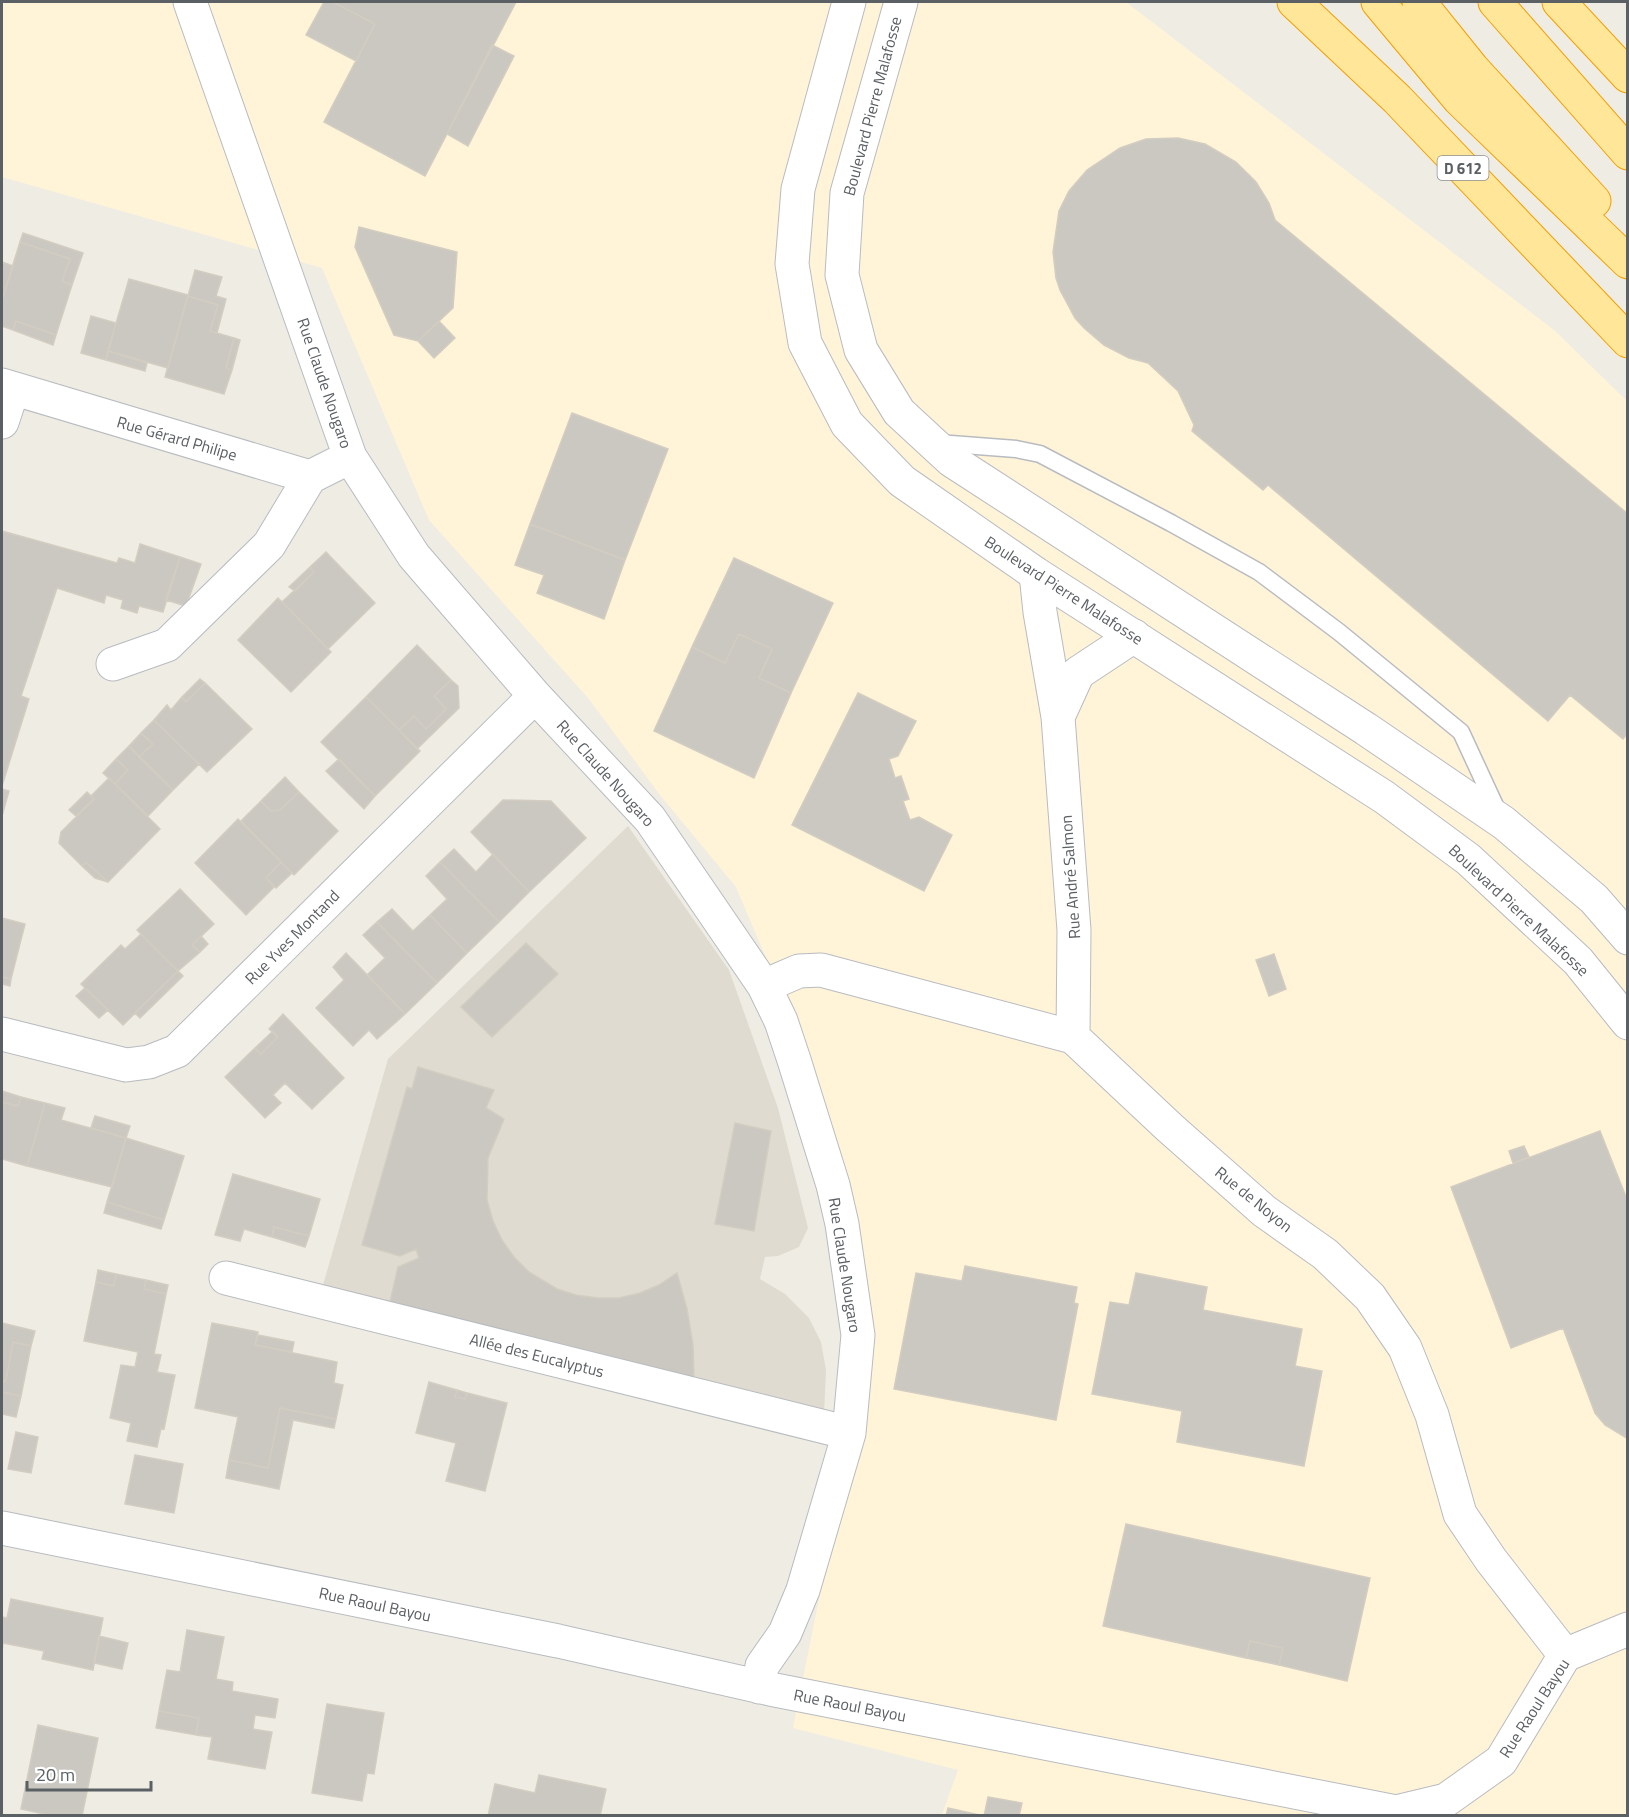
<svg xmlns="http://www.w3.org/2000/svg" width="1629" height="1817" font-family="'Titillium Web',sans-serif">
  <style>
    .commercial { fill: #fff4d8 }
    .education { fill: #dfdbd1 }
    .building { fill: #cbc8c2; stroke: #d3cdc1; stroke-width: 1.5 }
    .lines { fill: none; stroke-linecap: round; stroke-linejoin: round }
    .service-casing { stroke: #b8bbc0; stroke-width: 19 }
    .minor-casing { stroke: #b8bbc0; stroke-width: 35 }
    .tertiary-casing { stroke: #b8bbc0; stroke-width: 35 }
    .trunk-casing { stroke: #f29f00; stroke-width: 35 }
    .service { stroke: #fff; stroke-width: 16 }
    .minor { stroke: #fff; stroke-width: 33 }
    .tertiary { stroke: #fff; stroke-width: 33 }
    .trunk { stroke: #ffe699; stroke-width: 33 }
    .labels { text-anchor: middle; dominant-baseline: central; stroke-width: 4.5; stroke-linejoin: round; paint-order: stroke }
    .shield { fill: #fff; stroke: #8c9092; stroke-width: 1.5 }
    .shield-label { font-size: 15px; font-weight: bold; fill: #5b6064 }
    .street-label { font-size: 16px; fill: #5b6064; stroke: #fff }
  </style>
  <rect width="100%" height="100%" fill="#efece3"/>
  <path class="commercial" d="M2,2h1124l428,328 73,71v1414h-685l16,-45 -165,-42 64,-318 -56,-370 -65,-153 -76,-92 -71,-96 -160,-179 -107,-252 -320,-91z"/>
  <path class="education" d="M628,826l101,144 49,138 30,120 -9,19 -21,9 -13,1 -5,22 25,15 24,24 12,24 5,28 -2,45 -501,-130 65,-226z"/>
  <path class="building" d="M324,2h9l42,22 -19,37 -50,-26z
    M333,2h183l-91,174 -101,-54 51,-98z
    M492,45l22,11 -46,90 -21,-12z
    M1178,138l27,6 31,18 20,20 13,21 6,17 353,294v219l-5,6 -53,-44 -22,26 -280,-236 -5,5 -71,-59 2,-6 -16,-34 -30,-28 -19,-5 -25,-13 -20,-17 -9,-10 -15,-28 -4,-12 -3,-26 6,-41 10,-20 18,-21 33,-22 26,-9z
    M359,227l98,25 -4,56 -35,33 -24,-6 -39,-88z
    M23,233l60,20 -11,32 -10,-4 8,-22 -50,-17z
    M20,242l50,17 -8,22 10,4 -16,50 -40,-14 -3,9 -11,-4v-26z
    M2,262l11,4 -11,34z
    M195,270l27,7 -6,19 10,3 -9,34 -7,-2 8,-26 -30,-9z
    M129,279l59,16 -20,73 -60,-17z
    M188,296l30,9 -8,26 24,7 -8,30 6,2 -8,24 -59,-17z
    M91,316l25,7 -10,37 -25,-7z
    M16,321l40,14 -3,10 -40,-15z
    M439,321l16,17 -21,20 -16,-17z
    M234,338l6,2 -8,30 -6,-2z
    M108,351l39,12 -2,8 -39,-11z
    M572,413l96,36 -43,111 -95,-36z
    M530,524l95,36 -21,59 -67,-26 7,-18 -29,-10z
    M2,531l115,32 2,-5 16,5 5,-19 40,13 -17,55 -24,-6 -2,7 -16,-5 2,-8 -17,-5 -2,8 -47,-15 -36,108 8,3 -27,87z
    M326,552l49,51 -47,46 -46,-47 32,-30 -4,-5z
    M180,557l21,7 -15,42 -20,-6z
    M734,558l99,45 -42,90 -32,-15 13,-29 -33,-15 -14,29 -33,-16z
    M310,567l4,5 -19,19 -6,-4z
    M278,598l53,54 -40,40 -53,-52z
    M739,634l33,15 -13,29 32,15 -37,85 -100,-47 38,-84 33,16z
    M417,645l34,35 -17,16 12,13 -20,20 -12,-13 -15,14 -33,-33z
    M200,679l5,4 -19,19 -4,-5z
    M451,680l7,6 1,22 -42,41 -18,-19 15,-14 12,13 20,-20 -12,-13z
    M205,683l47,46 -45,43 -53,-52 13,-15 4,5 11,-13 4,5z
    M858,693l58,28 -18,35 -9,3 6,19 6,-2 8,23 -6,2 7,19 9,-3 33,18 -28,56 -132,-66z
    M366,697l54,54 -45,45 -54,-54z
    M154,720l45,44 -26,26 -34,-33 14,-13 -12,-11z
    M141,733l12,11 -14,13 -10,-11z
    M129,746l44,44 -25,26 -33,-32 13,-14 -12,-11z
    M116,759l12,11 -13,14 -12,-11z
    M339,759l36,37 -11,13 -38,-38z
    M285,777l14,15 -19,18 -9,1 -10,-10z
    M109,778l51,51 -52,53 -22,-20 -4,4 -23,-23 2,-11 33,-33 -3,-3z
    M2,789l7,2 -7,25z
    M87,792l7,7 -18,17 -7,-6z
    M299,792l39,39 -44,44 -53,-54 20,-20 10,10 9,-1z
    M503,800l48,1 35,37 -57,54 -58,-60z
    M238,819l43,43 -15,16 8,9 -28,28 -51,-52z
    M454,849l22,23 17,-18 36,38 -30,30 -59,-60z
    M86,862l22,20 -13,-4 -13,-12z
    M281,862l11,11 -16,15 -10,-10z
    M440,862l59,60 -32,31 -37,-38 17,-16 -21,-23z
    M180,889l34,35 -22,21 8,7 -22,19 -41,-41z
    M392,909l21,22 17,-16 37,38 -30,30 -60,-61z
    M2,918l23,6 -14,55 -9,-2z
    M377,922l60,61 -32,31 -38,-39 18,-17 -22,-23z
    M141,934l37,37 -55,54 -42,-41 40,-39 4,4z
    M201,936l7,8 -8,8 -8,-7z
    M526,943l32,31 -66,63 -31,-30z
    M346,953l59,61 -28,25 -8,-9 -16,16 -37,-38 28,-28 -11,-13z
    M1274,954l12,35 -17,7 -13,-36z
    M178,971l5,5 -43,42 -5,-5z
    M2,977l9,2 -1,7 -8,-2z
    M85,988l23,22 -9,8 -23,-22z
    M283,1014l61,64 -32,31 -27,-26 -12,12 8,8 -16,15 -40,-41 30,-29 6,6 17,-17 -9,-8z
    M273,1031l5,6 -17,17 -6,-6z
    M418,1067l76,23 -8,18 18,11 -16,39 -1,42 6,21 9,19 12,17 15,15 28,17 19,6 22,3h21l21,-5 19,-8 18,-12 10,36 6,36 1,36 -304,-79 8,-35 21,-9 -3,-9 -16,7 -38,-11 45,-158 5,2z
    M2,1091l19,6 -3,9 -16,-4z
    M21,1097l24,6 -18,63 -25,-7v-57l16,4z
    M45,1103l20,5 -4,12 65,18 -14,49 -85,-21z
    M95,1116l35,10 -4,12 -35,-10z
    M735,1123l36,8 -17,100 -39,-7z
    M1600,1131l28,71v237l-23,-14 -10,-12 -32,-85 -52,20 -60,-161z
    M126,1138l58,18 -20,64 -57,-18z
    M1524,1146l5,11 -16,6 -4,-12z
    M233,1174l87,25 -11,37 -35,-9 -2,10 -28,-8 -4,12 -25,-6z
    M107,1202l57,18 -3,9 -57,-16z
    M274,1227l35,9 -4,11 -33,-10z
    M965,1266l112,21 -3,16 4,1 -22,116 -162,-31 22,-116 46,8z
    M98,1270l18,4 -2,12 -18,-4z
    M1136,1273l71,14 -4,23 99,19 -7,37 27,5 -18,95 -127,-24 5,-31 -90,-17 18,-92 19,3z
    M116,1274l30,6 -2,9 22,5 -12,60 7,1 -4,17 18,3 -11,54 -3,-1 -4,19 -30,-6 4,-18 -21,-5 11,-53 14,2 3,-15 -54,-11 12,-59 18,4z
    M146,1280l22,5 -2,9 -22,-5z
    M2,1323l33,8 -4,15 -18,-4 -7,38 -4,3z
    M212,1323l46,9 -3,13 82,17 -3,21 9,2 -7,34 -56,-11 -12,60 -39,-8 9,-43 -43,-9z
    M258,1335l36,7 -2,10 -37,-7z
    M13,1342l18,4 -10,50 -19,-4v-9l4,-3z
    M429,1382l28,8 -2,7 10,2 2,-6 40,10 -22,88 -39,-10 10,-38 -40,-10z
    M457,1390l10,3 -2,6 -10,-2z
    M2,1392l19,4 -5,21 -14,-3z
    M280,1408l56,11 -2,9 -41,-8 -14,69 -53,-11 3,-18 39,8z
    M16,1432l22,5 -7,36 -23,-4z
    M135,1455l48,9 -9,49 -49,-9z
    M1126,1524l244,54 -23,103 -68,-16 4,-17 -33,-7 -4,17 -143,-32z
    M11,1599l92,19 -10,52 -51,-11 2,-8 -41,-8 -1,9v-35l5,1z
    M187,1630l37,7 -8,42 17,3 -1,9 46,8 -3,19 -20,-3 -2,14 19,3 -7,37 -57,-10 4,-22 -16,-2 3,-17 -40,-7 8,-41 13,2z
    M99,1636l29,7 -6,26 -28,-6z
    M1250,1641l33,7 -4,17 -33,-7z
    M327,1704l57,9 -10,61 -7,-1 -5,28 -50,-8z
    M159,1711l40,7 -3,17 -40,-7z
    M38,1725l60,13 -16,78h-29l-32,-7z
    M539,1775l67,14 -6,27h-112l7,-32 40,9z
    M988,1797l34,6 -3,13h-35z
    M948,1808l36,8h-38z"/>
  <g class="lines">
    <g class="service-casing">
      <path id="service" d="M938,443l78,6 24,5 131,69 88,49 80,60 122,100 37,80"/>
    </g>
    <g class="minor-casing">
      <path id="minor" d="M190,2l160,455 64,99 121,140 115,123 114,167 17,35 13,39 39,125 9,39 16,111 -9,98 -46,157 -18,43 -23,33 -3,21
        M2,385l308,92 40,-20
        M2,422l11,-33
        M1036,574l4,38 18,105 16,213 -1,107
        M113,664l54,-19 102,-100 41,-68
        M1058,717l20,-44 56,-37
        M764,986l35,-15 22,-1 252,67 97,91 94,83 61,43 45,43 35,51 27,67 28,99 31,46 74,95
        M2,1034l124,31 23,-3 28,-11 358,-355
        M226,1278l623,155
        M2,1528l556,113 212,48 626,123 50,-12 55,-39 64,-106 63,-26"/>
    </g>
    <g class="tertiary-casing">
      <path id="tertiary" d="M849,2l-51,187 -6,75 13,79 42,81 55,57 134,93 348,223 84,62 110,102 50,62
        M901,2l-54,191 -5,82 19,75 38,62 52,48 415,269 138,94 90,76 34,39"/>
    </g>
    <g class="trunk-casing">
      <path id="trunk" d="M1294,2l103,97 231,242
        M1378,2l81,97 169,163
        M1419,2l54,67 121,132
        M1495,2l133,151
        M1559,2l69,74"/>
    </g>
    <use href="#service" class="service"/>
    <use href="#minor" class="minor"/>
    <use href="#tertiary" class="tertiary"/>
    <use href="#trunk" class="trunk"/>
  </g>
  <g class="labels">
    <rect class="shield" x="1437.5" y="156" width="51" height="24" rx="4.5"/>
    <g class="shield-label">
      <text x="1463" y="168">D 612</text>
    </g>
    <g class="street-label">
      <text transform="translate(872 106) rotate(-75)">Boulevard Pierre Malafosse</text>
      <text transform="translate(325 383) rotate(71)">Rue Claude Nougaro</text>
      <text transform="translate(177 438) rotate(16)">Rue Gérard Philipe</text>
      <text transform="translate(1064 590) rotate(33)">Boulevard Pierre Malafosse</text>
      <text transform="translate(606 773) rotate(48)">Rue Claude Nougaro</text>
      <text transform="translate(1070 877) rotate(-94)">Rue André Salmon</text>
      <text transform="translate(1519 910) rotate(43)">Boulevard Pierre Malafosse</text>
      <text transform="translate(292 937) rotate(-45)">Rue Yves Montand</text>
      <text transform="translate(1254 1199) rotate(39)">Rue de Noyon</text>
      <text transform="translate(845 1265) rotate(81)">Rue Claude Nougaro</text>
      <text transform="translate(537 1355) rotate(14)">Allée des Eucalyptus</text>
      <text transform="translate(375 1604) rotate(12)">Rue Raoul Bayou</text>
      <text transform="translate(850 1705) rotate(11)">Rue Raoul Bayou</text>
      <text transform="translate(1534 1708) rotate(-57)">Rue Raoul Bayou</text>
    </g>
  </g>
  <rect width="1629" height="1817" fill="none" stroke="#5b6064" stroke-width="6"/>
  <path d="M27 1781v9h124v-9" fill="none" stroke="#5b6064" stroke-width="3"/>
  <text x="36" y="1781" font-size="18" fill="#5b6064" stroke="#ffffff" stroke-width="4.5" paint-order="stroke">20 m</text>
</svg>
